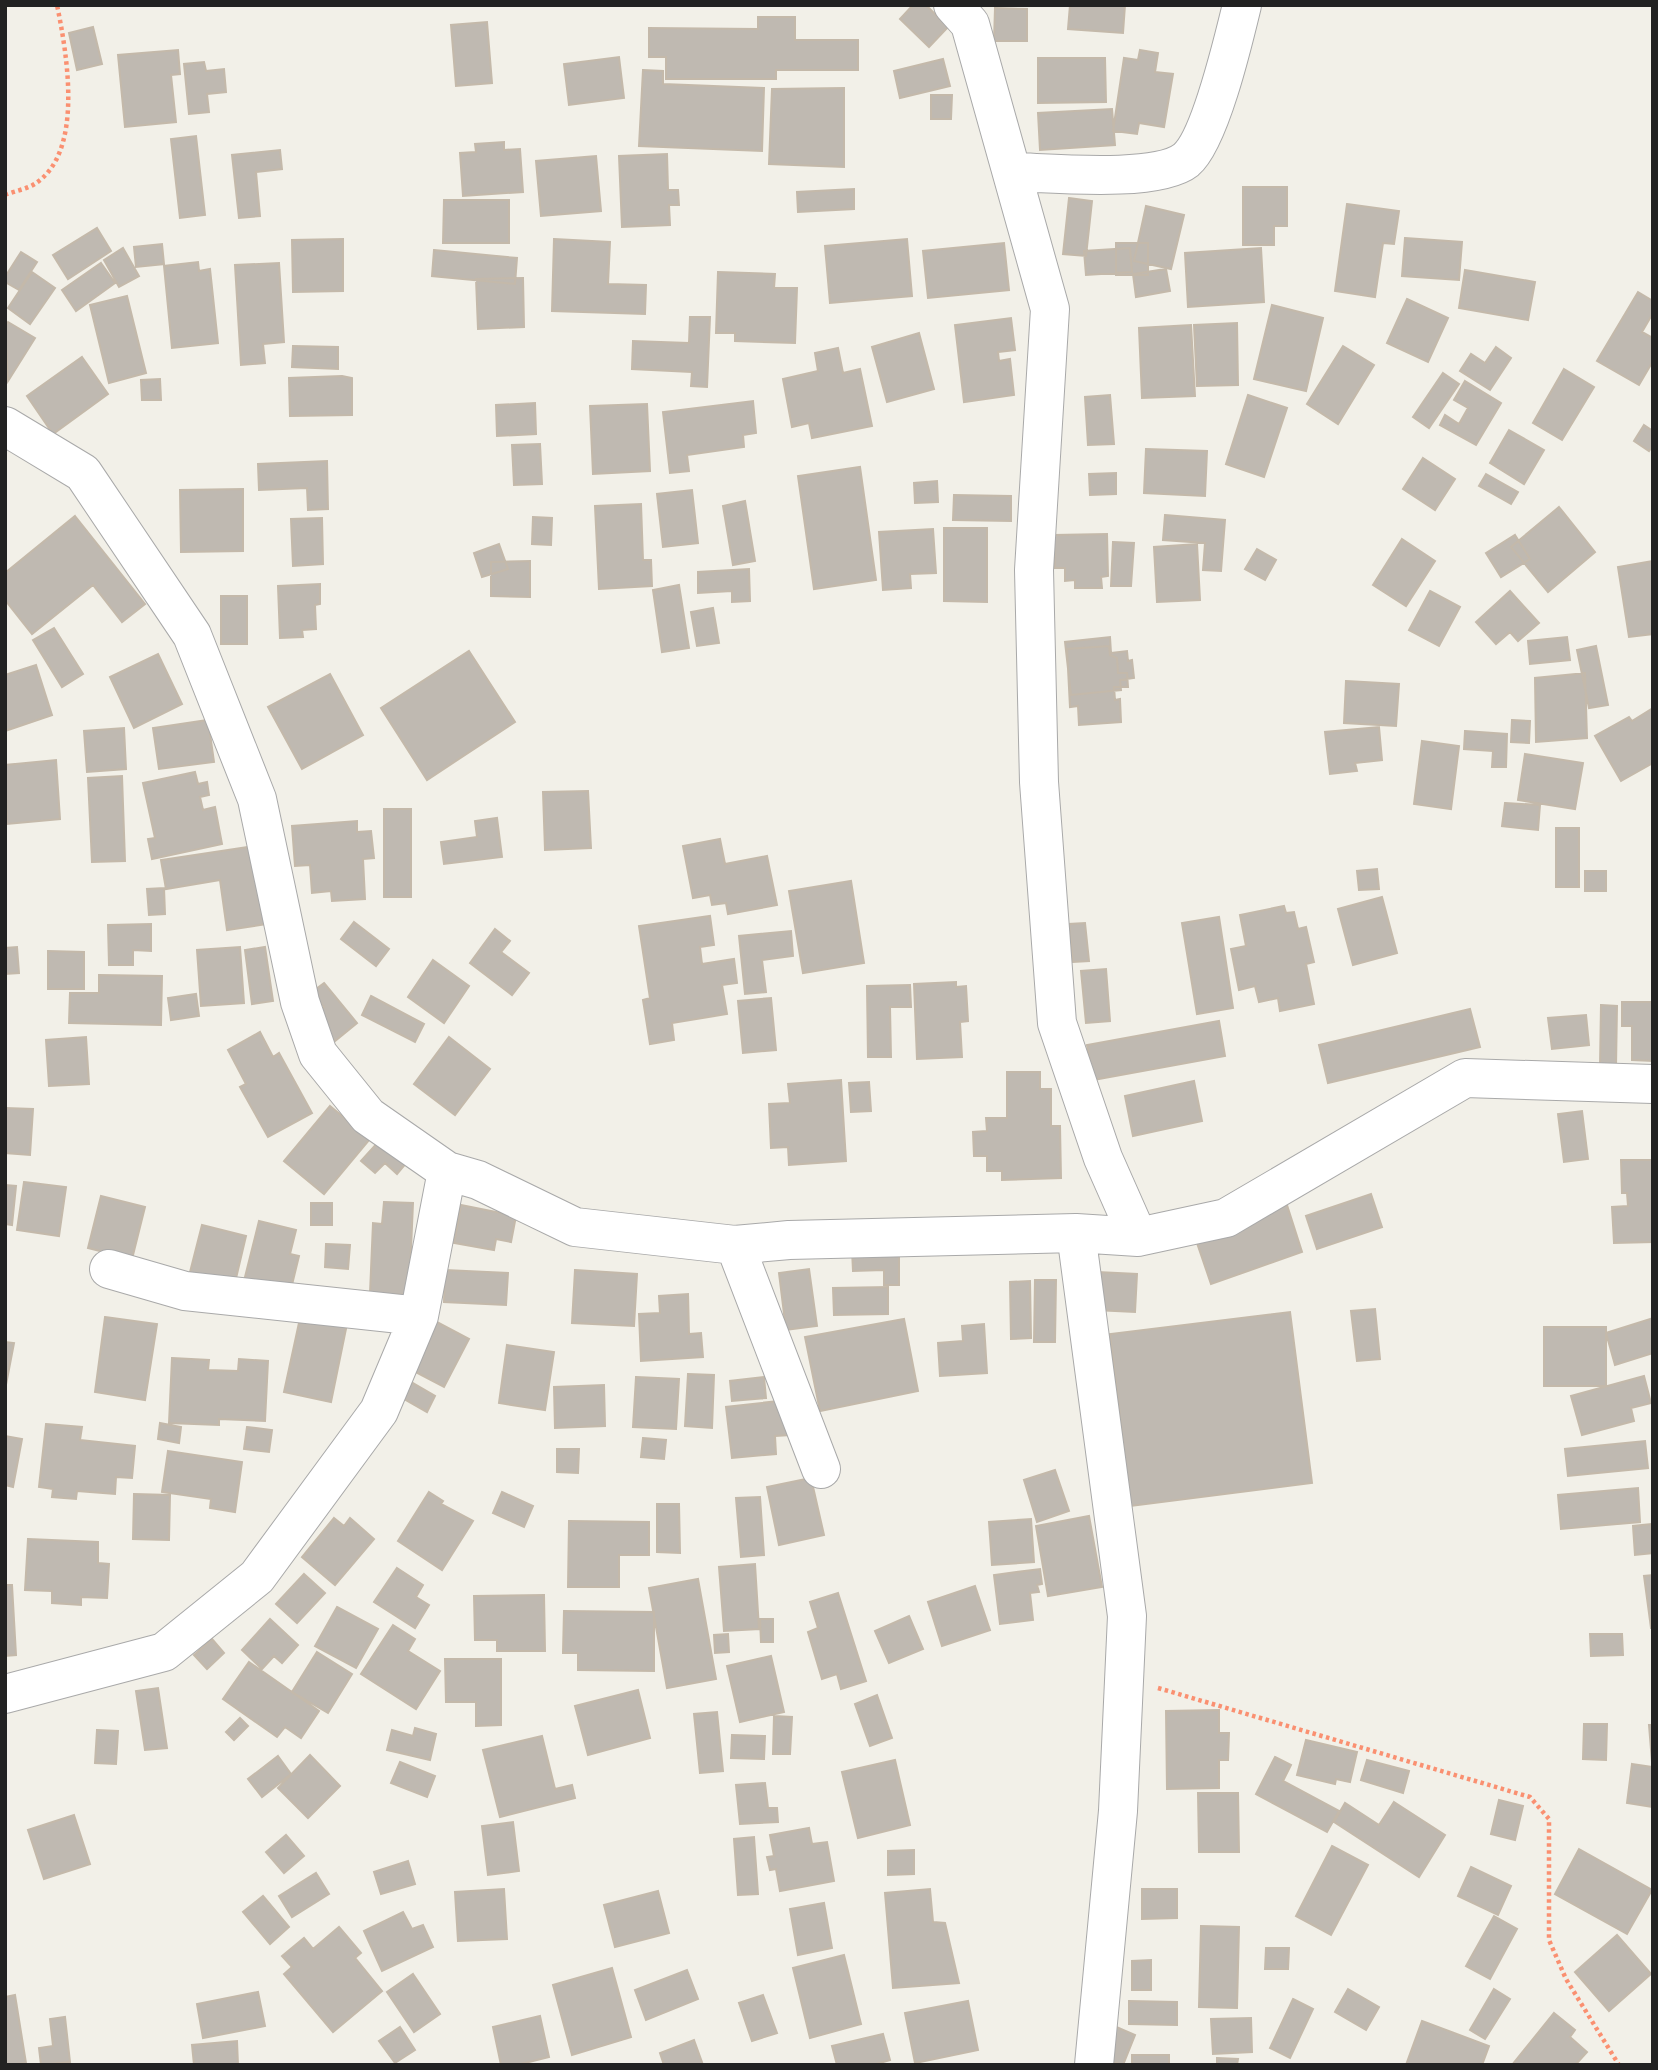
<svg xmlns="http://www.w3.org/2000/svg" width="1658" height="2070" font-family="Raleway,sans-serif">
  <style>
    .building { fill: #bfb9b1; stroke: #c4b9aa; stroke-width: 2 }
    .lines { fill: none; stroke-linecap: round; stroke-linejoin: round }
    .minor-casing { stroke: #a9a9a9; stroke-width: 40 }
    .path { stroke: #fa9071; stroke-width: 4.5; stroke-dasharray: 3.5 3.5; stroke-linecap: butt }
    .minor { stroke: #fff; stroke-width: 38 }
  </style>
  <rect width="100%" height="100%" fill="#f2f0e8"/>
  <path class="building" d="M913,5h13l22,22 -19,20 -29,-28z
    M1070,5h55l-2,28 -55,-4z
    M995,8l32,1v32h-33z
    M758,17h37v23h63v30h-82v9h-110v-22h-17v-29l109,1z
    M487,22l5,61 -36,3 -5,-61z
    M93,27l9,37 -25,6 -8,-37z
    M178,50l2,24 -9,1 5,47 -51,5 -7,-72z
    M1140,50l18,3 -3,19 18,2 -9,53 -25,-4 -2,11 -24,-3 11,-73 14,2z
    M619,57l5,41 -55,7 -5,-41z
    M1038,58h67l1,44 -68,1z
    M943,59l7,27 -50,12 -6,-27z
    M204,62l2,9 18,-2 2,23 -19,2 2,18 -20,2 -5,-50z
    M643,70l20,1v13l101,4 -2,63 -123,-5z
    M844,88v79l-75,-3 3,-75z
    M931,95h21l-1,24h-20z
    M1112,109l3,36 -75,5 -2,-37z
    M196,136l9,79 -25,3 -9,-79z
    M504,142v8l16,-1 3,43 -60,4 -3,-43 16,-1 -1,-8z
    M280,150l2,19 -26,3 4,44 -21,2 -7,-63z
    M667,154l1,36h10l1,15h-10l1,20 -48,2 -3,-71z
    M596,156l5,55 -60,5 -5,-55z
    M1243,187h44v39h-13v19h-31z
    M854,189v20l-56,3 -1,-20z
    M1069,198l23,3 -6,55 -23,-2z
    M444,200h65v43h-66z
    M1347,204l52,7 -5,33 -11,-1 -8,54 -40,-6z
    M1146,206l38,9 -13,54 -37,-8z
    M97,228l14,23 -43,28 -15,-24z
    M1405,238l57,4 -3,38 -57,-4z
    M343,239v52l-50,1 -1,-52z
    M554,239l56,3 -2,42 38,1 -1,29 -93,-3z
    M907,239l5,57 -82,7 -5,-57z
    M1004,243l5,47 -81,8 -5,-47z
    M1116,243h32v32h-32z
    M162,244l2,20 -28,3 -2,-20z
    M123,248l16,28 -20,11 -15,-27z
    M1130,248l2,24 -46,3 -2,-24z
    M1261,248l3,54 -76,5 -3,-54z
    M434,250l83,8 -2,26 -83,-8z
    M21,252l16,10 -18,28 -14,-8v-5z
    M198,262l1,9 11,-2 8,74 -46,5 -8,-82z
    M101,263l14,20 -39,28 -14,-21z
    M279,263l5,79 -21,2 2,19 -24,2 -6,-100z
    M1166,269l4,22 -34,6 -3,-23z
    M1465,270l70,12 -7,38 -69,-12z
    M32,272l23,16 -25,36 -22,-16z
    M718,272l57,2 -1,14h23l-2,55 -60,-2v-8h-19z
    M523,278l1,49 -46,2 -2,-50z
    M1638,292l15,9v12l-11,19 11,6v23l-14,24 -42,-24z
    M127,296l19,77 -37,10 -19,-78z
    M1407,299l41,19 -20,44 -41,-19z
    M1272,305l51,13 -17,73 -52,-12z
    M690,317h20l-3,70 -16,-1 1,-14 -60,-3 1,-28 56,2z
    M1011,318l4,32 -17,2 1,9 11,-2 4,36 -50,7 -9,-77z
    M8,322l27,16 -27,43 -3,-54z
    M1237,323l1,62 -41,1 -3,-61z
    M1191,325l4,71 -53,2 -3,-70z
    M919,333l15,56 -47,13 -15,-55z
    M293,346l45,1v22l-46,-2z
    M1343,346l31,19 -36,59 -31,-20z
    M1496,347l15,11 -21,32 -30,-19 11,-17 14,9z
    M838,348l5,25 17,-4 12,57 -60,12 -3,-15 -17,4 -9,-48 35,-8 -3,-18z
    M82,357l26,37 -55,40 -26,-38z
    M1564,369l30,18 -32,53 -29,-17z
    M1443,373l16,11 -30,44 -16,-11z
    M342,376l10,2v37l-62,1 -1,-38z
    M160,379l1,21h-19l-1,-20z
    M1465,381l36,22 -25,42 -36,-20 5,-10 14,9 9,-16 -14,-8z
    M1110,395l4,49 -26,1 -3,-48z
    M1248,395l39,13 -23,69 -38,-13z
    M753,401l3,32 -13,2 1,12 -57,8 2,16 -19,2 -7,-61z
    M535,403l1,31 -39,2 -1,-31z
    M647,404l3,67 -57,3 -3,-68z
    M1644,425l9,6v14l-4,6 -15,-10z
    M1509,430l35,20 -20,34 -34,-21z
    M540,444l2,40 -28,1 -2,-40z
    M1146,449l61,2 -2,45 -61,-3z
    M1423,458l32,21 -20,31 -32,-21z
    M327,461l1,48 -20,1 -1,-22 -48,2 -1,-26z
    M860,467l16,113 -62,9 -16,-113z
    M1116,473v21l-26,1 -1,-21z
    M1486,474l32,18 -7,12 -32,-18z
    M937,481l1,21 -23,1 -1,-20z
    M243,489v62l-62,1 -1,-62z
    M692,490l6,53 -35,4 -6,-53z
    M954,495l57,1v25l-58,-1z
    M745,501l10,60 -22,4 -10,-59z
    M641,504l2,56h8l1,26 -53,3 -4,-83z
    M1559,507l36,45 -47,40 -37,-45z
    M1165,515l60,5 -4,51 -18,-1 2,-27 -42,-3z
    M75,516l70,88 -23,18 -29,-37 -61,49 -27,-34v-27z
    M533,517l19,1 -1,27 -19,-1z
    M322,518l1,46 -30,2 -2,-47z
    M944,528h43v74l-43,-1z
    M933,529l3,44 -26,1 1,14 -28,2 -4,-58z
    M1107,534l1,42 -7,1 1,11h-27v-8l-10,1v-13h-10l-1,-33z
    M1515,535l15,24 -29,18 -15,-24z
    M1402,539l33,22 -29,45 -33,-21z
    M1113,542l21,1 -3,43h-20z
    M499,544l9,25 -26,8 -8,-24z
    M1197,544l3,56 -43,2 -3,-55z
    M1257,549l19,11 -11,20 -20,-11z
    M530,561v36l-39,-1v-34z
    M1653,561v73l-24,3 -11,-70z
    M749,569l1,32 -18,1v-11l-34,2v-21z
    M320,584v20l-5,1 1,24 -14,1 1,7 -23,1 -2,-52z
    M679,585l10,63 -27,4 -9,-62z
    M1430,591l30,16 -21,39 -30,-16z
    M1510,591l29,32 -21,18 -8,-9 -14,12 -20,-22z
    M221,596h26v48h-26z
    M713,608l6,35 -22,3 -6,-34z
    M54,628l29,46 -21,13 -29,-47z
    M1110,637l1,16 16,-2 1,10 4,-1 2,18 -14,2 1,10 -50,5 -6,-53z
    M1567,637l3,23 -40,4 -2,-23z
    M1109,646l1,9 7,3 1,15h9l1,14h-14l1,13 5,-1 1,23 -42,3 -1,-19 -8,1 -3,-58z
    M1596,646l12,59 -19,3 -12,-58z
    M469,651l46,71 -88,58 -46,-72z
    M158,654l24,50 -48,24 -24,-51z
    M36,665l16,50 -47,16v-56z
    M1585,673l2,65 -51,4 -1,-64z
    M330,674l33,61 -61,34 -34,-62z
    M1346,681l53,3 -3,42 -52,-3z
    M1653,708v55l-32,18 -26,-45 34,-19 3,4z
    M208,720l6,42 -55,7 -6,-41z
    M1512,720l18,1 -1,22 -18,-1z
    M1379,727l3,33 -27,3 2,8 -27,3 -5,-42z
    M124,728l2,41 -39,3 -3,-41z
    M1465,731l42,3 -1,33h-14l1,-16 -29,-2z
    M1422,741l37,5 -8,63 -37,-5z
    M1525,754l58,9 -8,46 -57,-9z
    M56,760l4,59 -53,5 -2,-59z
    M195,772l3,12 9,-2 2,13 -9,2 3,13 12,-3 7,37 -70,15 -4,-20 7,-1 -12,-55z
    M122,776l3,85 -33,1 -4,-84z
    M588,791l3,57 -46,2 -2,-58z
    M1505,803l35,2 -2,25 -36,-4z
    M384,809h27v88h-27z
    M497,818l5,39 -58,7 -3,-22 36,-5 -2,-16z
    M357,821v11l14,-1 3,27 -11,1 2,40 -33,2 -1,-10 -19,2 -2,-28 -15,1 -3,-40z
    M1556,828h23v59h-23z
    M720,839l5,25 42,-8 10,49 -49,9 -2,-11 -14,2 -2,-10 -17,3 -10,-52z
    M255,846l12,78 -40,6 -7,-50 -54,9 -5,-29z
    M1377,869l2,20 -20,1 -2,-19z
    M1585,871h21v20h-21z
    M851,881l13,82 -61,10 -14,-82z
    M164,888l1,26 -16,1 -2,-26z
    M1382,897l15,56 -44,12 -15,-56z
    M1284,906l2,7 8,-1 4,17 8,-2 8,35 -8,2 8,40 -34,7 -2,-13 -19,4 -4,-16 -16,4 -8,-41 15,-3 -6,-31z
    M710,916l4,29 -14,2 2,17 32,-5 3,24 -15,2 5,29 -55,9 2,17 -24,4 -7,-44 7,-2 -11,-72z
    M1219,917l14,91 -36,6 -15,-91z
    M354,922l35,27 -13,17 -35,-27z
    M1085,923l4,38 -16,1 -4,-38z
    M151,924v27l-18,-1v15h-24l-1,-40z
    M495,929l15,12 -9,11 28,21 -17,22 -42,-32z
    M791,931l2,25 -31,4 4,32 -21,2 -6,-58z
    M17,947l2,26 -14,1v-26z
    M240,947l4,56 -43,3 -4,-56z
    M265,947l8,54 -21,3 -7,-54z
    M48,951l36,1v37h-36z
    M433,960l36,26 -25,37 -36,-26z
    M1106,969l4,52 -24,2 -5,-52z
    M99,975l63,1 -1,49 -92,-2 1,-30h29z
    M956,982v5l10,-1 2,35 -8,1 2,35 -45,2 -3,-75z
    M324,983l33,40 -22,18 -21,-26 10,-8 -12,-15z
    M910,985l1,22h-21l1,50h-23l-1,-71z
    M196,994l3,22 -28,4 -3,-22z
    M371,996l53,28 -9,18 -53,-27z
    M771,998l5,52 -33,3 -5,-52z
    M1622,1002h31v59l-21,-1v-34h-10z
    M1601,1005l16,1 -1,61h-16z
    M1470,1009l10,38 -152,36 -9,-38z
    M1586,1015l3,30 -37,4 -4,-31z
    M1219,1021l6,35 -132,24 -6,-35z
    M260,1032l13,25 6,-4 33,60 -44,24 -28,-50 6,-3 -18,-34z
    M86,1037l3,47 -40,2 -3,-46z
    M449,1037l41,32 -35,46 -41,-31z
    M1007,1072h33v17h11v37h9l1,52 -59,2v-9h-15v-15h-13l-1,-24 14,-1 -1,-13h21z
    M841,1080l5,81 -57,4 -1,-18 -17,1 -2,-44 21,-1 -2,-19z
    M1194,1081l8,40 -69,15 -8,-40z
    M869,1082l2,29 -20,1 -2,-29z
    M330,1106l40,33 -46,55 -40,-33z
    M5,1108l28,1 -3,46 -25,-2z
    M1582,1111l6,48 -24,3 -6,-48z
    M381,1139l26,23 -10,12 -12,-11 -10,10 -14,-12z
    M1621,1160h32v82l-39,1 -2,-36 16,-1 -1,-13h-5z
    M24,1182l42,5 -7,49 -42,-6z
    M5,1185l11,1 -4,39 -7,-1z
    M1371,1194l11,33 -65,22 -11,-33z
    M101,1196l44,11 -13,52 -44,-11z
    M384,1202l29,1 -4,92 -39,-2 3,-70 9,1z
    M311,1203h21v22h-21z
    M461,1205l55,11 -5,26 -15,-3 -2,11 -40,-7z
    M1287,1205l15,47 -91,32 -16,-47z
    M259,1221l37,9 -6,24 9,2 -9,37 -46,-12z
    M202,1225l44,11 -13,55 -45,-11z
    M326,1244l24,1 -2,24 -23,-2z
    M899,1249v36h-15v-15l-31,1 -1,-21z
    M809,1269l8,57 -31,4 -7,-57z
    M445,1270l63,3 -2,32 -62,-3z
    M575,1270l62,4 -3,52 -62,-3z
    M1097,1272l40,2 -2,38 -40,-2z
    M1035,1280h21l-1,62h-21z
    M1030,1281l1,57 -20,1 -1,-57z
    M888,1287v27l-54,1 -1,-27z
    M688,1294l1,40 12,-1 2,24 -62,4 -2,-47 21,-1 -1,-17z
    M302,1309l46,10 -17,83 -47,-10z
    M1375,1309l5,50 -23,2 -6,-50z
    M1290,1312l22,171 -181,23 -21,-172z
    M105,1317l52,7 -12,76 -50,-8z
    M1653,1318v35l-38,12 -9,-32z
    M904,1319l14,72 -98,20 -15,-74z
    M433,1320l36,19 -25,48 -36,-19z
    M984,1324l3,49 -47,3 -2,-33 25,-2 -1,-15z
    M1544,1327h62v59h-62z
    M5,1342l9,1 -9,47z
    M507,1345l47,7 -9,58 -46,-7z
    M172,1358l37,2 -1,10 30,1 1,-12 29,2 -3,60 -46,-2v6l-50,-2z
    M688,1374l26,1 -2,53 -27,-2z
    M401,1376l34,20 -8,16 -35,-20z
    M1644,1376l7,27 -20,5 3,13 -52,14 -11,-39z
    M636,1377l43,2 -3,50 -43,-2z
    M764,1377l2,21 -34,3 -2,-20z
    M604,1385l1,41 -50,2 -1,-41z
    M787,1400l3,35 -15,1 1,18 -44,4 -6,-51z
    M160,1423l21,4 -2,16 -21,-4z
    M46,1424l36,3 -2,13 55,6 -3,32 -16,-1 -1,17 -38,-3 -1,8 -24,-2 1,-8 -14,-2z
    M247,1427l25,3 -3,22 -25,-3z
    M5,1436l17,3 -9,48 -8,-2z
    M643,1438l23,2 -2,19 -23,-2z
    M1645,1441l3,27 -80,8 -3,-27z
    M557,1449h22l-1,24 -21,-1z
    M168,1451l74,11 -7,50 -25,-4 1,-9 -49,-7z
    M1055,1470l14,41 -32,11 -13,-42z
    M811,1478l13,57 -45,10 -12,-58z
    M1638,1488l2,34 -79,7 -3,-34z
    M429,1492l14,9 -2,3 32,17 -31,49 -44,-29z
    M502,1492l31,14 -9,21 -31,-14z
    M134,1494l36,1 -1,45 -36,-1z
    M760,1497l4,58 -23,2 -5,-59z
    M657,1504h22l1,49 -23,-1z
    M1089,1516l13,71 -54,9 -12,-70z
    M334,1518l10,8 6,-8 24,21 -39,46 -33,-28z
    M1031,1519l3,43 -42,3 -3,-43z
    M569,1521l80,1v33h-30v32h-51z
    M1651,1524l2,29 -18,2 -2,-29z
    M28,1539l70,3v21l11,1 -2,34 -26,-1v8l-29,-2v-12l-27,-1z
    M755,1564l4,65 -35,2 -5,-64z
    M397,1568l26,17 -7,12 13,8 -14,23 -41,-26z
    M1040,1569l2,15 -5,1 2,7 -9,1 3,27 -33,4 -6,-49z
    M304,1574l21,19 -28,30 -21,-19z
    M1653,1575v53h-2l-7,-52z
    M698,1579l18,100 -49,9 -18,-100z
    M5,1585h7l4,70 -11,1z
    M975,1586l15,44 -48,16 -14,-44z
    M838,1593l28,88 -25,8 -4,-15 -15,5 -14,-47 10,-4 -8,-26z
    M544,1595l1,56h-48v-11h-22l-1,-44z
    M337,1607l41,22 -22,39 -41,-22z
    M564,1611l90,1v59l-76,-1v-17h-15z
    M909,1616l14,33 -34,14 -14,-32z
    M270,1619l28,26 -16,18 -8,-7 -12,13 -20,-19z
    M760,1619h13v23h-12z
    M393,1625l22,14 -7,12 32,20 -24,38 -55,-35z
    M728,1634l1,18 -14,1 -1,-18z
    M1590,1634h32l1,21 -32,1z
    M212,1639l12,14 -17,16 -13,-14z
    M317,1652l35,22 -24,39 -36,-21z
    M771,1656l13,56 -44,10 -13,-56z
    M445,1659h56v66l-25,1v-24h-30z
    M249,1662l70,49 -18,27 -16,-11 -8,10 -54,-38z
    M158,1688l9,60 -22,2 -9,-59z
    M638,1690l12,48 -62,17 -13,-49z
    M877,1695l15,43 -22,8 -15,-42z
    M1219,1710v23h10l-1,27h-9v28l-52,1 -1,-78z
    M717,1712l6,59 -23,2 -6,-59z
    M774,1716l18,1 -2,37h-17z
    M240,1718l8,8 -14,14 -8,-8z
    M1584,1724h23l-1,36 -23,-1z
    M1649,1725h4v37h-1z
    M415,1728l21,6 -6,26 -43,-10 5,-20 21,6z
    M97,1730l21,1 -2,33 -21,-1z
    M732,1735l33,1 -1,23 -33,-1z
    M542,1736l13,53 17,-4 3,13 -75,19 -17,-67z
    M1306,1740l51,12 -7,30 -14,-3 -1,5 -38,-9z
    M310,1755l30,31 -32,32 -30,-30z
    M278,1756l13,18 -29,23 -14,-18z
    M1275,1757l16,8 -8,16 56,30 -12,21 -71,-38z
    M895,1760l15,65 -52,13 -16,-66z
    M1367,1760l42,11 -6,22 -42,-13z
    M400,1762l35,14 -8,21 -36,-14z
    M1632,1764l21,3v40l-26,-4z
    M765,1783l3,25h9l1,14 -38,2 -4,-39z
    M1198,1793h40l1,59h-40z
    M1499,1800l24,6 -8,34 -24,-6z
    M1394,1802l51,33 -26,42 -85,-55 11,-19 34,22z
    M74,1815l16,49 -46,15 -16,-49z
    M513,1822l6,49 -31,4 -6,-49z
    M809,1828l3,16 15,-2 7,39 -54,10 -4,-22 -6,1 -3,-13 7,-1 -4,-21z
    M286,1835l18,21 -20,17 -18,-21z
    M754,1837l4,57 -20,1 -4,-56z
    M1332,1846l36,19 -37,70 -35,-19z
    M1579,1849l73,41 -25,44 -72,-40z
    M914,1850v24l-26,1v-24z
    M408,1861l7,23 -34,10 -7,-22z
    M1471,1867l40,19 -13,29 -40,-19z
    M316,1873l13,21 -37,23 -13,-21z
    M504,1889l3,50 -49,2 -3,-49z
    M930,1889l3,33 12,1 14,60 -66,5 -8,-95z
    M1142,1889h35v29l-35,1z
    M658,1891l11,42 -54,14 -11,-42z
    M263,1896l26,31 -19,17 -27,-32z
    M824,1903l8,45 -34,7 -8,-46z
    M403,1912l9,17 11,-4 10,22 -51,24 -18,-40z
    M1494,1916l23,13 -27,50 -24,-13z
    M1201,1926l38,1 -2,81 -38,-1z
    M339,1927l22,26 -6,5 27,33 -49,41 -49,-58 8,-7 -10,-11 22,-18 9,11z
    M1617,1935l34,39 -42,37 -34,-39z
    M1266,1948h23l-1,21h-23z
    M844,1955l17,69 -51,14 -17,-70z
    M1151,1960v30h-19v-29z
    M612,1968l19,69 -59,18 -19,-70z
    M687,1970l11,29 -52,21 -11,-30z
    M413,1974l27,40 -26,18 -27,-40z
    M1348,1989l31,18 -13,23 -31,-18z
    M1494,1989l16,10 -25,40 -15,-9z
    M258,1992l7,34 -62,12 -6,-34z
    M15,1995l11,68 -21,2v-68z
    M763,1995l14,38 -25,8 -13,-38z
    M1293,1999l20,10 -23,49 -20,-10z
    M968,2001l10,49 -63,13 -10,-50z
    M1129,2001l48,1v23l-48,-1z
    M1554,2013l21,17 -5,7 17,15 -10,11 2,2h-67z
    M540,2016l9,41 -32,8h-16l-8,-38z
    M65,2017l5,45 -29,3 -2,-17 14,-2 -3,-27z
    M1251,2018l1,34 -39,2 -2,-35z
    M1422,2021l67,25 -7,19h-76z
    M1114,2026l21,9 -12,30 -22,-6z
    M400,2027l15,23 -20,13 -16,-22z
    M883,2034l7,26 -17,5h-36l-5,-19z
    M694,2040l9,25h-39l-4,-12z
    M237,2041l1,24h-44l-2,-20z
    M1132,2055h37v10h-37z
    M1217,2058l21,1 -1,6h-20z"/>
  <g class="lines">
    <g class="minor-casing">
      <path id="minor" d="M1012,172c39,1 145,11 174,-12 24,-20 48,-122 56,-155
        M5,426l78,47 109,162 65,164 43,203 18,52 50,62 79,55 31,9 97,47 160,18 54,-5 287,-7 62,4 -35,-79 -46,-135 -18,-241 -5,-212 16,-261 -80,-285 -17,-19
        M1076,1233l51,383 -9,195 -24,254
        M1138,1237l88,-19 239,-140 188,6
        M735,1245l86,224
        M109,1269l76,22 234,25
        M5,1694l159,-42 93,-75 122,-166 40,-95 28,-145"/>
    </g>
    <path class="path" d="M5,195c9,-4 23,-6 31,-12 48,-32 31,-129 21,-178
      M1158,1688l372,109 19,22v121l17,39 53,86"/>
    <use href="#minor" class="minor"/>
  </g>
  <rect width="1658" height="2070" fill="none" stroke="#222222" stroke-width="14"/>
</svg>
